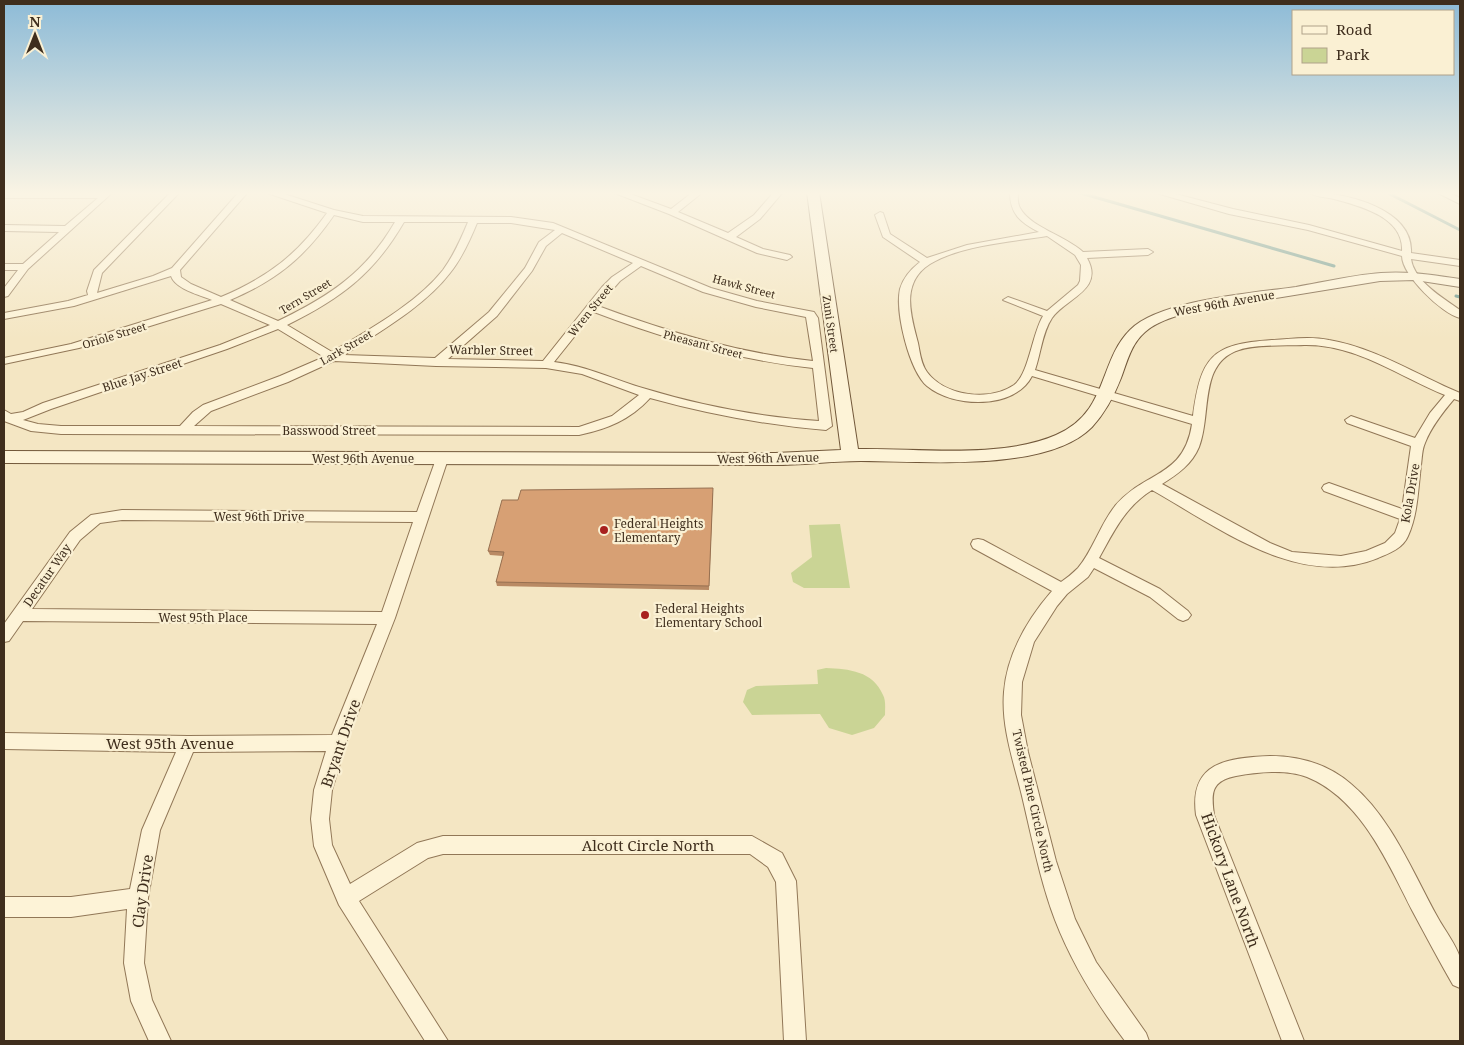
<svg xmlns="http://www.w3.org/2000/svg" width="1464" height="1045" font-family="'Noto Serif',serif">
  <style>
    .green { fill: #cad495 }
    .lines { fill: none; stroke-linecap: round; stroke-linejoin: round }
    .stream { stroke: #6a968c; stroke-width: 3 }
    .street-casing { stroke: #917757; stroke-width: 2 }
    .secondary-casing { stroke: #72583a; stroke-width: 2 }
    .street { fill: #fdf3d7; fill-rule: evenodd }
    .secondary { fill: #fdf3d7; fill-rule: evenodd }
    .wall { fill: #b98a64 }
    .building { fill: #d7a074; stroke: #967051 }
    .poi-dot { fill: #a8211e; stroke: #faf0d3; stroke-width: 2 }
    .labels { text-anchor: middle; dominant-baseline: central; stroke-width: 4.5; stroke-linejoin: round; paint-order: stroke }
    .far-street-label { font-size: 11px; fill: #3f2e1d; stroke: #faf0d3 }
    .street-label { font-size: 12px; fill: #3f2e1d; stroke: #faf0d3 }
    .poi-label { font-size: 12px; fill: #3f2e1d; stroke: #faf0d3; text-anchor: start }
    .near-street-label { font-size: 15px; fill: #3f2e1d; stroke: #faf0d3 }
  </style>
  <rect width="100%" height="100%" fill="#f4e6c3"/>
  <path class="green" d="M840,524l10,64h-46l-11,-6 -2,-9 21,-16 -3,-32z
    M826,668c23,1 47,3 57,27 3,5 2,14 2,20l-11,13 -22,7 -23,-7 -9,-14 -68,1 -9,-13 4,-12 9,-4 62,-2 -1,-14z"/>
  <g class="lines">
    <path class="stream" d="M1077,192l257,74
      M1386,192l74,38
      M1456,296l4,1"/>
    <g class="street-casing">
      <path id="street" d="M4,192h109l-85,77 -20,27 -4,1v-9l14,-18h-14v-6h19l36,-32 -55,-1v-6l61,1 33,-28h-94z
        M171,192h9l-78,81 -5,20 56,-17 19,-8 67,-76h9l-68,78 1,7 10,7 30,13c47,-20 76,-42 106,-84l-63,-21h14l56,18 29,6 148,1 42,6 158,65 46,13 57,11 4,6 14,108 -6,4c-60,-5 -118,-16 -176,-32 -20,22 -43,31 -71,37l-518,-1 -30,-3 -27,-10v-11l7,4 12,-2 20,-9 177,-58 50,-20 -49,-21 -142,44 -75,16v-6l67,-14 141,-44c-12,-5 -37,-11 -41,-24l-97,30 -70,13v-6l64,-12 20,-6 -1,-4 7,-21zM334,215l29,7h32c-29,50 -65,74 -117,99l-48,-21c47,-20 75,-43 104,-85zM404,222h64c-7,17 -14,33 -25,48 -27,34 -75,60 -111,82l-45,-27c53,-26 87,-51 117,-103zM477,223h34l44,7 -16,12 -14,26 -36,44 -54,46 -91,-3c35,-23 81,-49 106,-82 12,-15 20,-33 27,-50zM562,233l71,30 -21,14 -10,10 -59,74 -95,-2 49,-43 35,-45 14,-25zM641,266l62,26 53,15 50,10 7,44c-75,-8 -145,-29 -215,-55l22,-25zM594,312c71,27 143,48 219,56l6,53c-59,-4 -117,-15 -173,-32 -32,-9 -58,-23 -92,-27zM278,329l46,28 -44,19 -77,29 -10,7 -13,14h-119l-23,-2 -15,-4 28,-11 176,-60zM334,361l102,5 110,2 36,6 57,21 -27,21 -33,11 -385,-1 17,-15 77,-29z
        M612,192h13l46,17 22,-17h10l-25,20 50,21 26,-18 20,-23h9l-23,27 -24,18 27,12 27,6 2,2 -5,3 -30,-7 -88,-39z
        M1010,192h8c0,5 -1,11 2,16 10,19 46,28 63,44l65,-3 5,3 -5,3 -61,3c18,32 -21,40 -35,60 -10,15 -11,35 -17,52l158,46c8,-59 18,-72 79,-76 19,-1 38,-4 57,0 47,8 88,35 131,53v8l-6,-2c-11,13 -23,28 -29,44 -3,6 -3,15 -4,22 -3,24 -3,49 -13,71 -5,12 -18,17 -30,22 -79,32 -160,-31 -226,-68 -27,17 -38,41 -53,68l61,31 28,22 3,4 -3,4 -5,2 -5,-2 -28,-22 -56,-29 -6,9 -21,17 -10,12 -23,36 -12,40 -1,33 7,37 28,109 19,58 21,43 50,71 3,8h-24c-28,-37 -53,-77 -70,-121 -15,-40 -23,-82 -33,-124 -8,-33 -21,-69 -18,-104 3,-38 23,-72 48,-101l-79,-43 -2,-4 2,-4 5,-1 5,1 78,42c6,-4 12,-9 17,-14 15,-18 22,-43 37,-62 29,-35 69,-28 77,-82l-160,-48c-17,34 -79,32 -105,10 -18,-16 -32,-74 -27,-97 3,-11 11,-20 20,-27l-37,-25 -8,-22 5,-3 3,1 7,21 37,24 40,-13 72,-13c-19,-10 -29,-18 -29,-40zM1047,236l28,19 6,10 -1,16 -2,4 -31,26 -39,-14 -5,3 40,16c-11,18 -14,58 -29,69 -25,17 -69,11 -87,-13 -6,-8 -7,-19 -9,-29 -7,-27 -18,-60 12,-79 31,-19 81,-22 117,-28zM1304,345c52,-1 94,31 141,50l-15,18 -15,25 -64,-22 -6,4 2,3 64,23 -9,63 -73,-26 -5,2 -2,3 2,3 76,28 -5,14 -10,10 -19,8 -25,5 -49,-4 -22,-9 -108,-59c16,-10 30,-20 37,-37 13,-32 -1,-84 40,-97 17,-6 46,-4 65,-5z
        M1153,192h15l65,17 76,16 93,26c2,-34 -42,-45 -68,-52 -9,-2 -19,-2 -26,-7 35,0 106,16 103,61l49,7v6l-49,-7c3,22 32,39 49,51v8c-18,-4 -58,-43 -58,-62l-94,-26 -79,-16z
        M1436,192h12l12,6v6z
        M442,455l5,1 1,3 -53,159 -49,125 -14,47 -3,29 3,26 18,39 67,-41 26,-7h309l30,17 14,28 10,160h-22l-8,-159 -8,-15 -18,-13h-307l-15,4 -69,43 89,140h-23l-86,-136 -25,-59 -3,-27 3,-29 12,-39 -133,1 -33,78 -12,68 -4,65 8,37 19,41h-22l-18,-40 -7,-38 3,-54 -56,8h-67v-20h67l59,-8 12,-59 34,-78 -172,-3v-16l184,3 144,-1 45,-111 -354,-3 -14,20 -5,1v-18l66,-92 21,-17 31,-5 295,2 19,-53 1,-3zM122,520l291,2 -31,90 -350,-3 48,-69 20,-17z
        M1270,756c29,0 58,8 81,28 40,33 62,89 87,134 6,11 19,28 22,40 3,8 0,21 0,30l-7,-3c-14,-24 -27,-49 -40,-73 -25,-49 -52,-113 -106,-135 -21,-8 -49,-5 -71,-1 -25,5 -25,17 -22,39l90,226h-22l-86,-226c-7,-53 31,-57 74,-59z"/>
    </g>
    <g class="secondary-casing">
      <path id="secondary" d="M807,192h12l39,257c60,-1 143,10 198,-14 53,-23 42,-73 74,-105 29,-30 124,-37 166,-43 28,-5 57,-12 85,-14 27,-2 52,2 79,6v8l-45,-7 -35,1 -195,32c-14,5 -29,9 -40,19 -14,12 -18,30 -24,46 -7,18 -16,35 -29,49 -45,46 -170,34 -231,34 -29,0 -57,4 -86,4l-771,-2v-12l771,2 66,-3z"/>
    </g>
    <use href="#street" class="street"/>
    <use href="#secondary" class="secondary"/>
  </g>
  <path class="wall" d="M713,493l-4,97 -212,-4 -1,-4 7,-26 -13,-1 -2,-4z"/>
  <path class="building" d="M713,488l-4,98 -213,-4 8,-30 -16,-1 14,-51h16l3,-10z"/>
  <linearGradient id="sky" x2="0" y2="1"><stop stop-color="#8dbbd7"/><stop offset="0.57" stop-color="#faf4e4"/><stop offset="1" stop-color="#faf4e4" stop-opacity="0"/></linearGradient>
  <rect width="1464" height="339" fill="url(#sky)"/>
  <g class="poi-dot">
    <circle cx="604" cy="530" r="5"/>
    <circle cx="645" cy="615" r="5"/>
  </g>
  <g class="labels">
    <g class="far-street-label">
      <text transform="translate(744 286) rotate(15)">Hawk Street</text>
      <text transform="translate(305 296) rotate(-31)">Tern Street</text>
      <text transform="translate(590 310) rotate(-51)">Wren Street</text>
      <text transform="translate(831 324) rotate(82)">Zuni Street</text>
      <text transform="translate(114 335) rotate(-17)">Oriole Street</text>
      <text transform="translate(703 344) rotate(15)">Pheasant Street</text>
      <text transform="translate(346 347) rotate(-30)">Lark Street</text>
    </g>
    <g class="street-label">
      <text transform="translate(1224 303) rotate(-10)">West 96th Avenue</text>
      <text transform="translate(491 350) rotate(1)">Warbler Street</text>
      <text transform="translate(142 375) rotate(-18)">Blue Jay Street</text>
      <text x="329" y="430">Basswood Street</text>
      <text x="363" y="458">West 96th Avenue</text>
      <text transform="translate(768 458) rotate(-1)">West 96th Avenue</text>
      <text transform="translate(1410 493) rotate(-80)">Kola Drive</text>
      <text x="259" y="516">West 96th Drive</text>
      <text transform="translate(47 575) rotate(-55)">Decatur Way</text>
      <text x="203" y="617">West 95th Place</text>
      <text transform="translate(1033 801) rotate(77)">Twisted Pine Circle North</text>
    </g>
    <g class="poi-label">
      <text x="614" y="523">Federal Heights<tspan x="614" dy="14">Elementary</tspan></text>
      <text x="655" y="608">Federal Heights<tspan x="655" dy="14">Elementary School</tspan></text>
    </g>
    <g class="near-street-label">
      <text x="170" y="743">West 95th Avenue</text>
      <text transform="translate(340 743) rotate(-71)">Bryant Drive</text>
      <text x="648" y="845">Alcott Circle North</text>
      <text transform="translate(1231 880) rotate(70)">Hickory Lane North</text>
      <text transform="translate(142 891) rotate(-82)">Clay Drive</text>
    </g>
  </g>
  <rect width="1464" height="1045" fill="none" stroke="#3f2e1d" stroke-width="10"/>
  <rect x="1292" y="10" width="162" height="65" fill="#faf0d3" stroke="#afa28a"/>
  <rect x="1302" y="26" width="25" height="8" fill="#fdf3d7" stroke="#afa28a"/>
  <text x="1336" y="35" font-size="15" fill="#3f2e1d">Road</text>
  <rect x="1302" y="48" width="25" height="15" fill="#cad495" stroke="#afa28a"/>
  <text x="1336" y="60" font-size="15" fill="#3f2e1d">Park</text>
  <g transform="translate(35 35)" stroke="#faf0d3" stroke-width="4" paint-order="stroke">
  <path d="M0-4L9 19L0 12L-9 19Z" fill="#3f2e1d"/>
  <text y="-8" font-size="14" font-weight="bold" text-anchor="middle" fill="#3f2e1d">N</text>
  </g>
</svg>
